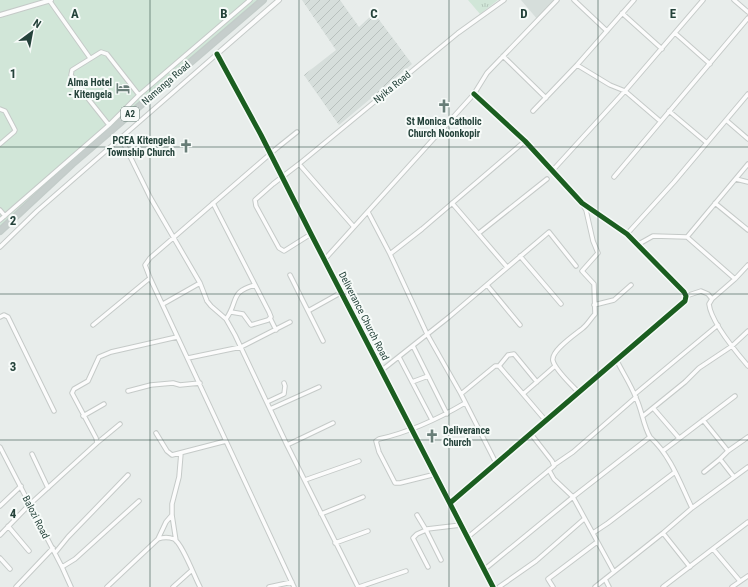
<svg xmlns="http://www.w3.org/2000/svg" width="748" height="587" font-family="'Roboto Condensed',sans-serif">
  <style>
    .built { fill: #d6dedb }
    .industrial { fill: url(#industrial-furrows) }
    .grass { fill: url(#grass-tufts) }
    .park { fill: #d1e6d8 }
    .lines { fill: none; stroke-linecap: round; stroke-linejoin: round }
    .minor-casing { stroke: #c5cac8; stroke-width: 5.5 }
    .tertiary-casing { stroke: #c5cac8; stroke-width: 6 }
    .trunk-casing { stroke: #c3ccc9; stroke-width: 8 }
    .minor { stroke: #fcfcfc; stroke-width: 3.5 }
    .tertiary { stroke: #fcfcfc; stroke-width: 4 }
    .trunk { stroke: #c6cecc; stroke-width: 5.5 }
    .cycleway-casing { stroke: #f7fbf9; stroke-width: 8 }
    .cycleway { stroke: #1b5e20; stroke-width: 5 }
    .grid { fill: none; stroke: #24423a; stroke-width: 1; stroke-opacity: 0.55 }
    .labels { text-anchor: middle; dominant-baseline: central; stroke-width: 4; stroke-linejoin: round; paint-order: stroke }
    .shield { fill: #f7fbf9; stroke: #637a73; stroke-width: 1 }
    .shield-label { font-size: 9px; font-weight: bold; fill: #24423a }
    .poi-label { font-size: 10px; font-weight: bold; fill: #24423a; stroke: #f7fbf9; text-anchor: end }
    .street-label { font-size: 10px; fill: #24423a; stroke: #f7fbf9 }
    .grid-label { font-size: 13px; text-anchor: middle; font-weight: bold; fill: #24423a; stroke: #f7fbf9; stroke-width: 4; stroke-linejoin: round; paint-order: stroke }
  </style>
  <defs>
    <pattern id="industrial-furrows" width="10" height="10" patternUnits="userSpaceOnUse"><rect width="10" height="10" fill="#d6dedb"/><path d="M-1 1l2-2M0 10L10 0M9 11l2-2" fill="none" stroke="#b8c0bd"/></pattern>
    <pattern id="grass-tufts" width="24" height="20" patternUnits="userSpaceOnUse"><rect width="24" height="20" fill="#d1e6d8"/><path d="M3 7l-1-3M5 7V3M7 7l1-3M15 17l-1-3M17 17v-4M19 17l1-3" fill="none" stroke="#b3c6ba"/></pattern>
  </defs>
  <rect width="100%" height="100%" fill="#e8edeb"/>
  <path class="built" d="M521,0h36l-19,20z"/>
  <path class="industrial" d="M302,0h38l19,27 15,-14 38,51 -73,61 -35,-50 32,-25z"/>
  <path class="grass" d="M468,0h30l-18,14z"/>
  <path class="park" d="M0,0h263l-263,230z"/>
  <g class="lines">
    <g class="minor-casing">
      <path id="minor" d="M49,0l41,58
        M574,0l33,31
        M734,0l14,12
        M622,13l40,36
        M675,33l35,31
        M503,56l43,42
        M577,65l33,20 15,6 35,30
        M0,109l5,2 10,19 -1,2 -14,12
        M533,111l44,-46 57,-65
        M669,111l38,32
        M726,120l22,19
        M109,125l-23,-29 -15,-21 1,-5 29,-18 6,2 32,41
        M121,138l29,59 50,86 7,18 4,5 15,13
        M299,164l55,63
        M553,170l72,-79 78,-91
        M614,177l134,-159
        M736,179l12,3
        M213,203l56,109 2,5 -3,3 -17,5 -8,-11 -12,-2
        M452,203l55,64
        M715,203l33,27
        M0,210l5,6
        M368,212l22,42 37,80 34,60 35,69
        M0,220l109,-95 30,-30 111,-95
        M479,233l68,-54
        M311,234l-27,17 -5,-3 -23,-42 -1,-6 18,-16 26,-20 159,-131 46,-33
        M627,234l47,-52 74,-88
        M687,237l48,42
        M637,245l16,-9 34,1 61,-73
        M0,247l37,-36 180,-157
        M390,254l32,-25 103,-88
        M520,256l41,48
        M325,259l149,-165 13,-21 70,-73
        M748,265l-13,14 -23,20 -3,5c2,18 27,48 39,62
        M290,275l18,36 34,-19
        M255,285c-26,7 -16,16 -29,34l9,16 52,110 71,142
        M487,285l33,40
        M686,296l15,-5 7,3 4,5
        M163,304l37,-21
        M594,305l20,-5 17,-15
        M308,311l15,30
        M0,317l4,-2 4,2 46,94
        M270,318l6,12
        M93,325l57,-47
        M413,346l34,68
        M399,357l33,63
        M188,358l53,-11 49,-25
        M499,366l9,-11 6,-1 23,28
        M382,370l67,-53 100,-85 27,34
        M412,382l16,-6
        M128,391l23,-6 22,-2 7,2 20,-2
        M578,392c-7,-8 -22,-21 -25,-31 -3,-10 23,-27 30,-33 5,-4 8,-10 12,-14l-1,-30 -12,-13 16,-18 -5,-12 -7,-31 -3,-5
        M461,394l34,-28h4l47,55
        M523,394l32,-28
        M635,394l83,-69
        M267,402l17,-8 1,-8 -1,-3
        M270,409l49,-22
        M654,409l25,29
        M83,416l21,-12
        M643,416l42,-34 14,-14 33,-22 16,-15
        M703,420l25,31
        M156,433l11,18 5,4 54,-14
        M650,437c21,19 30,46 42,71
        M97,443l23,-19
        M287,445l46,-22
        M0,447l62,120 9,20
        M664,450l71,-54
        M32,454l16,34
        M554,465l19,-13 63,-55
        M549,470l5,9 19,18 41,75
        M704,472l16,-13
        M436,474l-36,9h-5l-16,-31 -3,-11 3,-2c31,-7 59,-20 86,-36
        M734,477l-14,-18 8,-8 20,-14
        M305,480l54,-19
        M450,503l235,-202 1,-5 -2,-4 -57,-58 -45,-31 -57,-62 -51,-47
        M0,506l21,-20
        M321,514l42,-17
        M417,515l9,15 -9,4 -4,4 15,29
        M8,526l21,25
        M593,533l15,-10 67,-51
        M663,533l27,34
        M0,535l29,-30 68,-62 -1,-5 -24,-45 2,-4 14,-8 11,-24 12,-5 66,-15
        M468,537l86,-71 -2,-5 -21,-27
        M158,539c5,-2 11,-2 16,0 8,4 21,39 26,48
        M176,541l-4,-26v-11l7,-27 2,-24
        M335,543l33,-12
        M713,549l27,32
        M55,553l13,-16 60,-62
        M0,558l10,11
        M441,560l-14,-28v-3l34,-4
        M62,567l13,-8 64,-58
        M485,569l88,-72 77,-60c-7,-12 -8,-27 -14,-39 -5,-13 -13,-25 -19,-37
        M605,579l4,8
        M16,587l37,-39
        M107,587l51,-48 8,-17 6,-7
        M173,587l19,-17
        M269,587l23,-5
        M294,587l-144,-309 -5,-13 5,-7 127,-110 20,-16
        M359,587l47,-16
        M499,587l37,-26 48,-42
        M553,587l-5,-8 49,-37
        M595,587l68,-54 29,-25 56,-41
        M663,587l85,-65
        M732,587l16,-11"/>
    </g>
    <g class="tertiary-casing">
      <path id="tertiary" d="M279,0l-62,54 44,81 50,99 182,353
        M0,15l51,-15"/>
    </g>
    <g class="trunk-casing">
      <path id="trunk" d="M0,231l72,-67 191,-164"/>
    </g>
    <use href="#minor" class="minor"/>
    <use href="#tertiary" class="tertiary"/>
    <use href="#trunk" class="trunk"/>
    <g class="cycleway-casing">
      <path id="cycleway" d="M217,54l44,81 50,99 182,353
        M450,503l235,-202 1,-5 -2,-4 -57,-58 -45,-31 -57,-62 -51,-47"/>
    </g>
    <use href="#cycleway" class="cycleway"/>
  </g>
  <path class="grid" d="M150,0v587M299,0v587M449,0v587M598,0v587M0,147h748M0,294h748M0,440h748"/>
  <defs>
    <g id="hotel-bare" transform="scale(1.08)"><path d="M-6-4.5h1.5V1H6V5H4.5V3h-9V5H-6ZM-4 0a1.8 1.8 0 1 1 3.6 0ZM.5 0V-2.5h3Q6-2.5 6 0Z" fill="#697e78" stroke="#f7fbf9" stroke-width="2.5" paint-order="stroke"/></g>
    <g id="church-bare" transform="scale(1.08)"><path d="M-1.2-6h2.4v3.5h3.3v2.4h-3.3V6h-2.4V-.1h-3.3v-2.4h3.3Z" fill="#697e78" stroke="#f7fbf9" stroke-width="2.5" paint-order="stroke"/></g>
  </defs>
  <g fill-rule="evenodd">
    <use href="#hotel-bare" x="123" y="88"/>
    <use href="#church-bare" x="444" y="106"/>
    <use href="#church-bare" x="186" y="146"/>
    <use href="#church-bare" x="432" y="436"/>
  </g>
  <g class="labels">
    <rect class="shield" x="121" y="107" width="18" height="14" rx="3"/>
    <g class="shield-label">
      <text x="130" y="114">A2</text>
    </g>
    <g class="poi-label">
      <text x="112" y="82">Alma Hotel<tspan x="112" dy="12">- Kitengela</tspan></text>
      <text x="444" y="121" text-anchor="middle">St Monica Catholic<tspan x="444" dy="12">Church Noonkopir</tspan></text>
      <text x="175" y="140">PCEA Kitengela<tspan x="175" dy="12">Township Church</tspan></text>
      <text x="443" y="430" text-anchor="start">Deliverance<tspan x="443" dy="12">Church</tspan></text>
    </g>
    <g class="street-label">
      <text transform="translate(166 83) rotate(-41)">Namanga Road</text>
      <text transform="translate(392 87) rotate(-39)">Nyika Road</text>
      <text transform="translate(364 316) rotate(63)">Deliverance Church Road</text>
      <text transform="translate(36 517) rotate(63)">Balozi Road</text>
    </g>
  </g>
  <g class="grid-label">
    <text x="75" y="18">A</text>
    <text x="224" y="18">B</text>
    <text x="374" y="18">C</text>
    <text x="524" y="18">D</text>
    <text x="673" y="18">E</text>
    <text x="13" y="78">1</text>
    <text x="13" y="225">2</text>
    <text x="13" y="371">3</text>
    <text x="13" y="518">4</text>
  </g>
  <g transform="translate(32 32) rotate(32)" stroke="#f7fbf9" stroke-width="3" paint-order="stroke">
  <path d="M0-3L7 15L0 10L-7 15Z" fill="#24423a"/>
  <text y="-6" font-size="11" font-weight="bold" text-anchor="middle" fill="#24423a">N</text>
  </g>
</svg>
